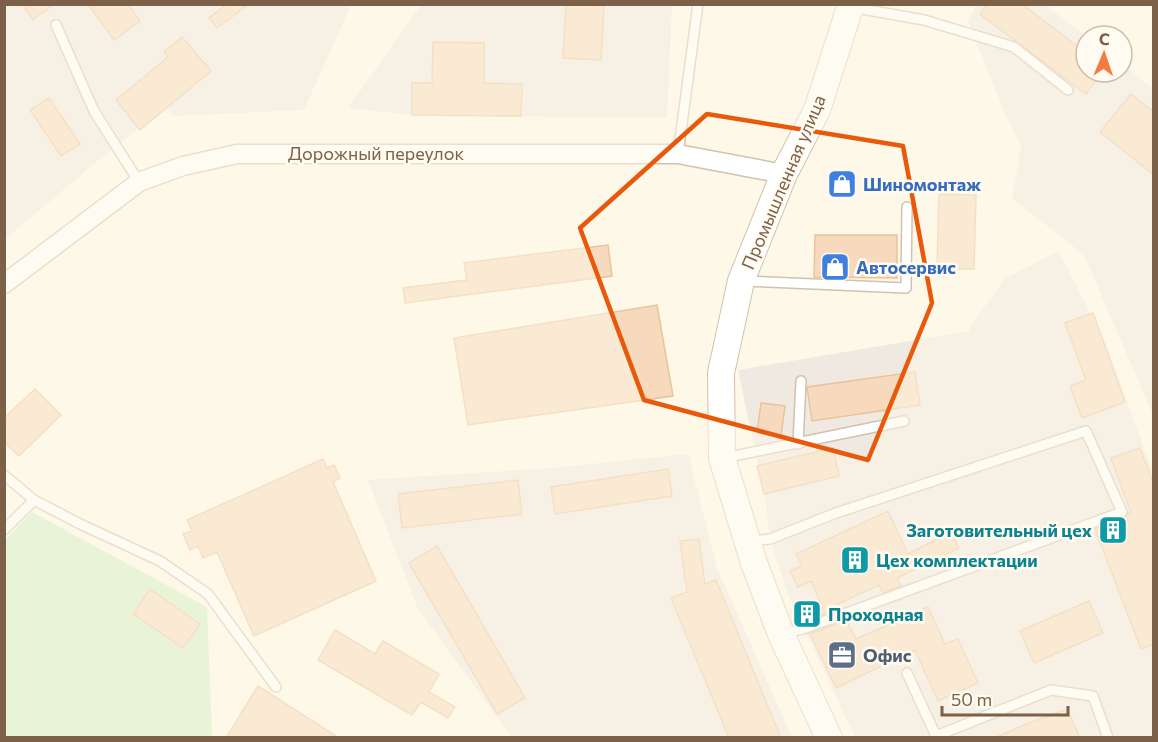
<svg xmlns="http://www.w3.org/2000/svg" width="1158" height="742" font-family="Commissioner,sans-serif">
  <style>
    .industrial { fill: #efe9e2 }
    .green { fill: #d1eec4 }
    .building { fill: #f7dabd; stroke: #ebc29b; stroke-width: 1.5 }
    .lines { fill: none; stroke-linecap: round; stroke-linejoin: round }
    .service-casing { stroke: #d3c1ac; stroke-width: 12 }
    .minor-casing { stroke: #d3c1ac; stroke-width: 21 }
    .secondary-casing { stroke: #d6c2a9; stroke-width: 28 }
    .service { stroke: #fff; stroke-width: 9 }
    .minor { stroke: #fff; stroke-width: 18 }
    .secondary { stroke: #fff; stroke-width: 26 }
    .marked { fill: none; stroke: #e8590c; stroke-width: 4.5; stroke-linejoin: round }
    .labels { text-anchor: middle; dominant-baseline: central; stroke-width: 5; stroke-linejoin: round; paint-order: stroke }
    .street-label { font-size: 18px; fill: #7c6048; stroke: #fffbf1 }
    .shop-label { font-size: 18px; font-weight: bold; fill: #366cbe; stroke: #fffbf1; text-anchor: start }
    .culture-label { font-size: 18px; font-weight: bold; fill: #0d838f; stroke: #fffbf1; text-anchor: start }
    .service-label { font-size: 18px; font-weight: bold; fill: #4e5e75; stroke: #fffbf1; text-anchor: start }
  </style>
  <rect width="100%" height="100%" fill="#fef8e8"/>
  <path class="industrial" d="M5,5h346l-47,105 -131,6 -7,-8 -54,41 -107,90z
    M421,5h251l-5,113 -255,-3 -64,-7z
    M977,5h68l41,31v36h36v-8l31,25v326l-69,-160 -72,-57 9,-52 -14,-28 -39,-97z
    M1059,251l47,93 47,129v264h-298l-68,-145 -17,-53 -5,-41 -27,-128 231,-39 2,-6 35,-47z
    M688,454l29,114 75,169h-284l2,-2 -92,-126 -50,-129 184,-12z"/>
  <path class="green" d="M32,512l175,95 5,130 -207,1v-198z"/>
  <path class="building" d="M22,4h32l-21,16z
    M88,4h40l12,17 -26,19z
    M227,4h22l-32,24 -8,-10z
    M566,4h38l-3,56 -38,-2z
    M987,4h35l64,49v19h16l-16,22 -106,-80z
    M182,37l29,34 -71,59 -24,-30 52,-43 -4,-5z
    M433,42l51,1v40l38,1 -1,32 -109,-1v-32h20z
    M1131,94l23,18v63l-54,-43z
    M49,98l31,46 -19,12 -31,-46z
    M839,174l14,3 -5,18 -13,-4z
    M939,194l37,1 -2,74h-37z
    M815,235h82v43l-83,-1z
    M608,245l4,31 -207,27 -2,-15 64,-8 -3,-17z
    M657,305l16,91 -205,29 -14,-87z
    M1093,313l32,89 -43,16 -12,-32 16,-6 -21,-57z
    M915,372l5,33 -108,16 -5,-34z
    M35,389l26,26 -42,41 -15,-14v-24z
    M761,403l24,3 -4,30 -24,-3z
    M833,448l6,28 -75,18 -7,-28z
    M1140,448l14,37v159l-13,5 -46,-120 36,-16 -20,-55z
    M323,459l4,9 7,-3 6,13 -7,4 43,99 -122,55 -37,-84 -14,6 -5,-12 -8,4 -7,-16 9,-3 -5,-11z
    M668,469l4,27 -117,18 -4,-27z
    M518,480l4,34 -120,14 -4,-34z
    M888,511l20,43 43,-22 8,16 -62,30 4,8 -18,7 -4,-8 -41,19 2,4 -37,14 -3,-7 21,-11 -10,-23 -13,6 -8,-16 12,-5 -6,-12z
    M699,539l6,45 11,-4 65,158h-52l-58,-140 16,-6 -7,-51z
    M437,546l88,152 -28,16 -88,-151z
    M150,589l50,35 -17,24 -50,-34z
    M1089,601l14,32 -69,30 -14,-32z
    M928,607l17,37 13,-5 20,44 -40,18 -23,-51 -79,38 -26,-54 36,-14 10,19z
    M335,630l40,24 8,-13 56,33 -10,18 26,15 -7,11 -27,-16 -9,13 -94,-55z
    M258,686l81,52h-113z
    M1067,709l13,29h-86l30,-13z"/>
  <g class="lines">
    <g class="service-casing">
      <path id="service" d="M851,7l73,13 90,27 54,43
        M56,25l38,86 45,71
        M678,154l20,-150
        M744,281l162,7 1,-81
        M798,444l3,-63
        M724,458l180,-37
        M4,475l30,25 -30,30
        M34,500l46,24 80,37 48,33 68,93
        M750,541l20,-2 66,-26 250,-82 36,81 -319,117 -19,4
        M907,673l29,63 115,-46 42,6 15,42"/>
    </g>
    <g class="minor-casing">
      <path id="minor" d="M4,284l135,-102 44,-16 54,-12h441l106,20"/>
    </g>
    <g class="secondary-casing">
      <path id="secondary" d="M829,738l-48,-104 -27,-71 -32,-105 -1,-85 20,-92 43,-107 33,-64 34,-106"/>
    </g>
    <use href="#service" class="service"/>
    <use href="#minor" class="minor"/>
    <use href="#secondary" class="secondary"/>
  </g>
  <path d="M0 0H1158V742H0ZM707,114l196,32 29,157 -64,157 -224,-60 -64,-172z" fill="#fef8e8" fill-opacity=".55" fill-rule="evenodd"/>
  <path class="marked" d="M707,114l196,32 29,157 -64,157 -224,-60 -64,-172z"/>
  <defs>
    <g id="shop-square" transform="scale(1.5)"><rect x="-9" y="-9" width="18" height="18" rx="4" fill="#3f7fe0" stroke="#fffbf1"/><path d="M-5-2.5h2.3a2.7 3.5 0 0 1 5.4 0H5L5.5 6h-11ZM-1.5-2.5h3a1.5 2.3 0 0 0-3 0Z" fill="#fff"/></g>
    <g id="building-square" transform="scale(1.5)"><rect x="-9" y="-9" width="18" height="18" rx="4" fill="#0f9aa8" stroke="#fffbf1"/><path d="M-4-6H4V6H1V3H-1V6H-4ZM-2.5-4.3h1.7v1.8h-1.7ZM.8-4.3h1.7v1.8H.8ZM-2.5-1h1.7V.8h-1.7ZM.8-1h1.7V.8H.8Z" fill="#fff"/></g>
    <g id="office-square" transform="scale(1.5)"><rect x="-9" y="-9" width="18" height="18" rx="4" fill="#5c6f8a" stroke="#fffbf1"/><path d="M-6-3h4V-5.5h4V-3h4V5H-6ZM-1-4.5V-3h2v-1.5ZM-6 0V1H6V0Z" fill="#fff"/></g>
  </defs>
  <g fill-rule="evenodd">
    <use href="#shop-square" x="842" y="184"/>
    <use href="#shop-square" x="835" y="267"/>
    <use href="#building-square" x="1113" y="530"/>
    <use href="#building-square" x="855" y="560"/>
    <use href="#building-square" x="807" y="614"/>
    <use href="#office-square" x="842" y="655"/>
  </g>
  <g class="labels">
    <g class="street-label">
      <text x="376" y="153">Дорожный переулок</text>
      <text transform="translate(783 182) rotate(-67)">Промышленная улица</text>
    </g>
    <g class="shop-label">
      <text x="863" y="184">Шиномонтаж</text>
      <text x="856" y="267">Автосервис</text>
    </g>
    <g class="culture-label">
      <text x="1092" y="530" text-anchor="end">Заготовительный цех</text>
      <text x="876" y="560">Цех комплектации</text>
      <text x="828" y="614">Проходная</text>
    </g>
    <g class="service-label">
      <text x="863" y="655">Офис</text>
    </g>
  </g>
  <rect width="1158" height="742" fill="none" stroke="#7c6048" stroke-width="12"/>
  <g transform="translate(1104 54) rotate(2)"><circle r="28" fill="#fffbf1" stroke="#cbbdad" stroke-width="1.5"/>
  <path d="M0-4.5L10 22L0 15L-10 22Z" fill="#f47c42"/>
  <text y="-9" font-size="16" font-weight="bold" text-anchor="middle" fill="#7c6048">С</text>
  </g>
  <path d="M942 706v9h126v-9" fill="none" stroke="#7c6048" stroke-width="3"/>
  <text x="951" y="706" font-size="18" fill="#7c6048" stroke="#fffbf1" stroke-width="4.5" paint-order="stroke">50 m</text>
</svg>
